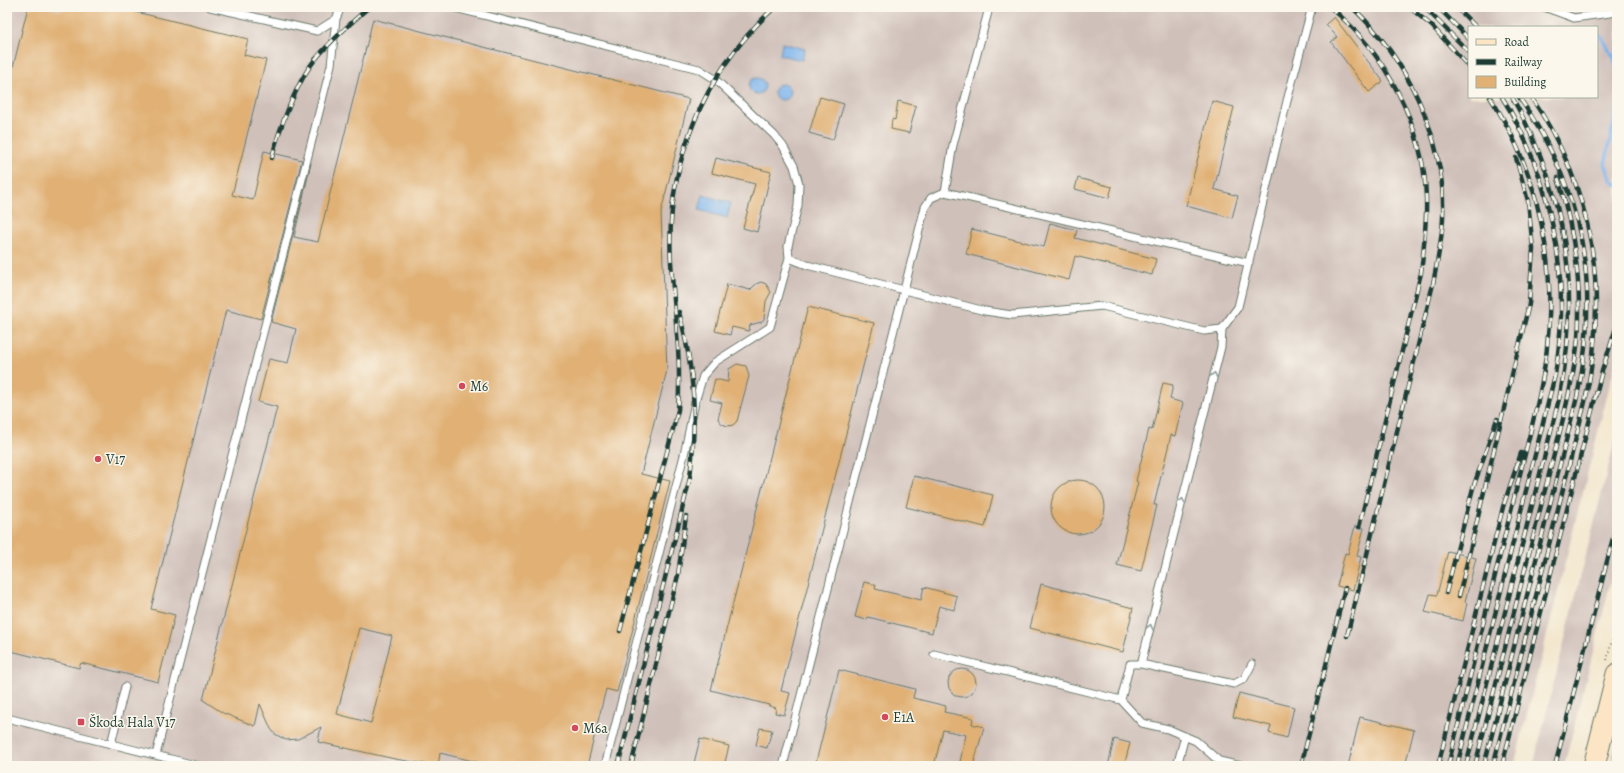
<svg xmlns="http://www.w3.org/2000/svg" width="1624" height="773" font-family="Alegreya,serif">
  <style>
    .industrial { fill: #cfc0ba; fill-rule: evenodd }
    .water { fill: #7db4ec; stroke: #4e7890 }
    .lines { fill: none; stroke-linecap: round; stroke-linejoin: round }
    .stream { stroke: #7db4ec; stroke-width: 3.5 }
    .building { fill: #e0b075; fill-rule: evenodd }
    .lane-casing { stroke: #69786a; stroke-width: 9 }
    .secondary-casing { stroke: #69786a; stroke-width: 23 }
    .path { stroke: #69786a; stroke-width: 2; stroke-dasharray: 1 3; stroke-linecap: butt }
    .lane { stroke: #fff; stroke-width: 7 }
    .secondary { stroke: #fce5c4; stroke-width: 21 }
    .rail-casing { stroke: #1f3d34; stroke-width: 4.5 }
    .rail { stroke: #fbf7ec; stroke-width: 3; stroke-dasharray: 9; stroke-linecap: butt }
    .oneway { stroke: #8f9e9a }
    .poi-dot { fill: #d1495b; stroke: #fbf7ec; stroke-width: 1.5 }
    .labels { text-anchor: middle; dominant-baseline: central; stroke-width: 3; stroke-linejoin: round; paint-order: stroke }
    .poi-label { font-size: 14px; fill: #1f3d34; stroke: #fbf7ec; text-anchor: start }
  </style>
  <rect width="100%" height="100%" fill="#fbf7ec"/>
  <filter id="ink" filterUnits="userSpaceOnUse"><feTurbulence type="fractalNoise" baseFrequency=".025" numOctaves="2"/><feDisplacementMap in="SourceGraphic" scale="8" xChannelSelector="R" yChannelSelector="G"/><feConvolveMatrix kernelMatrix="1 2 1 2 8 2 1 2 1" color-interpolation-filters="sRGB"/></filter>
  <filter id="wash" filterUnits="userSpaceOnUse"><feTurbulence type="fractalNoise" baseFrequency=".012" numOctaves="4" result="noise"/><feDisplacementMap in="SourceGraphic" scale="16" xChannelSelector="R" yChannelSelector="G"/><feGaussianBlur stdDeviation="0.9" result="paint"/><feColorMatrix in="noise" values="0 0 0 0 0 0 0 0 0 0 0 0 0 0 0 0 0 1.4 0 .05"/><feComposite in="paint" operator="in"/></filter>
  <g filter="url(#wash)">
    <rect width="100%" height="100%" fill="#f3e7ce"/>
    <path class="industrial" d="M7,7h1610v349l-103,410h-1507zM1469,27h128v70h-128z
      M1617,432v125l-53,209h-31z
      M1617,738v28h-7z"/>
    <path class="water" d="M782,43l23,6 -3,11 -22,-5z
      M749 86a8 8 0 1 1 16 0a8 8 0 1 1-16 0Z
      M774 92a8 8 0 1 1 16 0a8 8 0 1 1-16 0Z
      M703,195l28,8 -4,15 -28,-8z"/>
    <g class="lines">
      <path class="stream" d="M1599,34l15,23 3,14
        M1617,109l-12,55 7,17 5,4"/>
    </g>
    <g id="blocks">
      <path class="building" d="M28,7h19l15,4 1,-4h52l133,32 -4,16 22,5 -34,135 21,5 11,-49 38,9 -41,159 -35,-9 -75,299 24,6 -17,67 -77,-19 -2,5 -72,-18v-559z
        M1334,17l49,64 -14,11 -38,-50 6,-5 -11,-13z
        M373,19l316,80 -28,113 6,158 -26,104 29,7 -53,211 -11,-3 -19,77h-94l-53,-13 -2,13 -43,-7 -77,-17 3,-15 -23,12 -12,1 -11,-6 -4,-5 -11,-25 -5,22 -32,-13 -20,-13 74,-293 -19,-5 11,-43 19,4 8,-34 -25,-7 40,-159 -17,74 24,5zM359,628l33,8 -21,87 -34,-9z
        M820,97l24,7 -11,36 -24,-7z
        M898,101l18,5 -7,27 -18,-4 1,-10 3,1z
        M1212,101l22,6 -20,82 24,7 -6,22 -46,-12z
        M716,158l55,14 -14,60 -14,-4 12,-44 -43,-11z
        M1078,178l34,9 -3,11 -34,-9z
        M1050,223l27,7 -2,8 81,21 -4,16 -77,-19 -6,24 -103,-26 6,-25 72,18z
        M761,282l5,2 5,8 -5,9 -2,18 -3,3 -11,3 -1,6 -17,-4 -2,8 -15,-4 12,-47 23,6 6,-6z
        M808,307l66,16 -93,368 9,2 -6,22 -9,-2 1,-5 -7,-2v-1l-58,-15z
        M737,364l9,2 3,10 -12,45 -4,4 -5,1 -6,-2 -4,-5 4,-16 -12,-3 5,-21 13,3 1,-13z
        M1163,383l10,2 -3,14 13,4 -8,33 -4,-1 -17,70h3l-16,66 -24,-6 21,-83 -2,-1 13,-52 3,1z
        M914,476l79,19 -8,32 -79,-20z
        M1051 507a27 27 0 1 1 54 0a27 27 0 1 1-54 0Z
        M1355,526l9,2 -7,28 4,1 -8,33 -16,-4 8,-33 3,1z
        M1448,551l28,7 -11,44 2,1 -4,18 -38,-9 5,-18 7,1z
        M864,582l12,3 -1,4 46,11 3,-13 33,9 -3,14 -15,-4 -7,27 -64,-16 -1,3 -12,-3z
        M1041,584l92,24 -10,44 -93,-24z
        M948 683a14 14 0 1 1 28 0a14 14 0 1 1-28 0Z
        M839,670l76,19 -2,9 33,8 -2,6 29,6 -1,6 12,3 -11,39h-14l7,-31 -23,-5 -9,36h-119z
        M1239,693l55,14 -7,31 -18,-5 2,-7 -38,-9z
        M1360,717l54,13 -9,36h-57z
        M760,728l12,2 -5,18 -11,-3z
        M700,739l29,7 -5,20h-25l1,-2 -6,-1z
        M1114,739l16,4 -6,23h-16z"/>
    </g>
  </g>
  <g filter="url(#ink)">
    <use href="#blocks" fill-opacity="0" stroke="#69786a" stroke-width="1"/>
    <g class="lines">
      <g class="lane-casing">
        <path id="lane" d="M210,7l107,24 19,-12 5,-12
          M451,7l248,62 16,10 59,56 9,11 11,20 5,18 -1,22 -10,40 1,12 -19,69 -55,35 -12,14 -8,26 -11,53 -79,311
          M1544,7l30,11 43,-6
          M945,192l8,-47 36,-137
          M789,258l18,7 97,25 21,-83 6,-9 14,-6 304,71
          M934,654l187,46
          M1141,664l80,-317 1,-18 16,-22 49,-206 25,-94
          M7,718l192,48
          M111,744l14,-57
          M156,755l175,-690 5,-46
          M783,766l121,-476 81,21 27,4 90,-9 102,25 18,-2
          M1177,766l8,-30
          M1241,766l-22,-5 -23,-20 -28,-12 -26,-6 -21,-23 9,-36h11l93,20 10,-5 8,-15"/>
      </g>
      <g class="secondary-casing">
        <path id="secondary" d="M1594,766l23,-92"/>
      </g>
      <path class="path" d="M1607,660l10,-39"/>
      <use href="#lane" class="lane"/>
      <use href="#secondary" class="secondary"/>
      <g class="rail-casing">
        <path id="rail" d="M1330,7c55,45 94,119 96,190 1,25 -2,50 -5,76l-62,254
          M1409,7l23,19 37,41
          M1424,7l45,45
          M1438,7l31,32
          M1456,7l20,20
          M272,158c6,-27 25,-76 42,-97 16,-20 36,-37 55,-54
          M1446,593l27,-105 24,-69
          M1459,596l70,-292 4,-55 -5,-48 -12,-43
          M620,631l58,-221c4,-50 -4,-99 -7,-148 -6,-98 33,-190 104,-255
          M1347,636l86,-352c4,-22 9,-43 10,-66 3,-79 -35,-158 -91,-211
          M618,766l72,-288c7,-62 5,-106 -11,-166
          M631,766l47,-191 8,-59
          M1301,766l44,-178
          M1438,766l65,-259 18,-54
          M1448,766l90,-365c24,-104 11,-213 -48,-304
          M1457,766l98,-391c3,-20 6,-41 6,-61 1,-75 -19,-153 -59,-217
          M1466,766l94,-371c21,-109 6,-202 -48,-298
          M1475,766l87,-343c7,-28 13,-56 16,-85 4,-53 -4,-108 -20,-160
          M1484,766l93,-369c24,-111 7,-206 -58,-300
          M1493,766l92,-364c24,-110 10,-211 -54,-305
          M1502,766l100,-395 15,-46
          M1555,766l62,-244"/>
      </g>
      <use href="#rail" class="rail"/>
    </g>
    <defs><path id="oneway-chevron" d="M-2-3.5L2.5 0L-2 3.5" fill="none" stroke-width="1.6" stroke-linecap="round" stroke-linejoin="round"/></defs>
    <g class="oneway">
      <use href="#oneway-chevron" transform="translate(1214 375) rotate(-76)"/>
      <use href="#oneway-chevron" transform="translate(1182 501) rotate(-76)"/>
      <use href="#oneway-chevron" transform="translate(1150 627) rotate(-76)"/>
    </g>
  </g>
  <g class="poi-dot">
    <circle cx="462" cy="386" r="4"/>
    <circle cx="98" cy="459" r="4"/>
    <circle cx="885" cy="717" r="4"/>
    <rect x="77" y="718" width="8" height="8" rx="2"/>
    <circle cx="575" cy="728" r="4"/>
  </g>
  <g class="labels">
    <g class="poi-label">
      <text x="470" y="386">M6</text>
      <text x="106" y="459">V17</text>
      <text x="893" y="717">E1A</text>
      <text x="89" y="722">Škoda Hala V17</text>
      <text x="583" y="728">M6a</text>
    </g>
  </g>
  <rect width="1624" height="773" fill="none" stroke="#fbf7ec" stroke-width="24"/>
  <rect x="1468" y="26" width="130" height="72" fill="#fbf7ec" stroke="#a3ada2"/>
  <rect x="1476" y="39" width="20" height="6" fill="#fce5c4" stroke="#a3ada2"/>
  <text x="1504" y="46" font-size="12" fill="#1f3d34">Road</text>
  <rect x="1476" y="59" width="20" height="6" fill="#1f3d34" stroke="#a3ada2"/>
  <text x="1504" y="66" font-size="12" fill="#1f3d34">Railway</text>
  <rect x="1476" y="76" width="20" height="12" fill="#e0b075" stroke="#a3ada2"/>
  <text x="1504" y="86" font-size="12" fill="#1f3d34">Building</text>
</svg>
